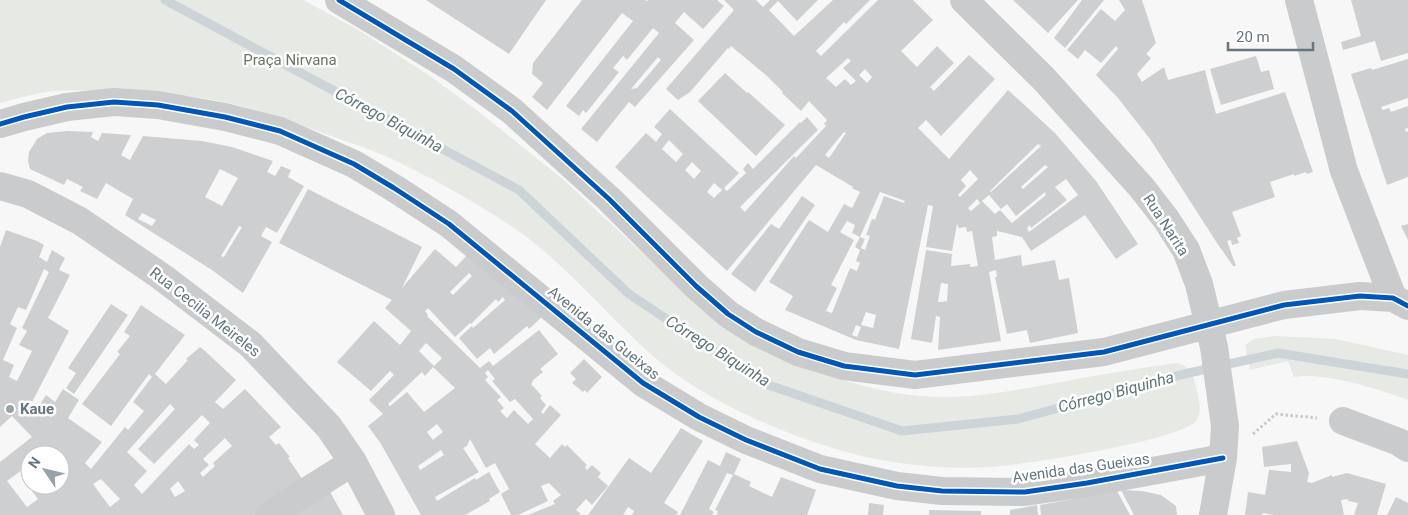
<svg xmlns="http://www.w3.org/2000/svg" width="1408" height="515" font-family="Roboto,sans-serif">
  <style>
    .green { fill: #e6e9e4 }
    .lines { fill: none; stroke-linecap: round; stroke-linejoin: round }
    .stream { stroke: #ccd4d7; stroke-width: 9 }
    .building { fill: #cecfd0; fill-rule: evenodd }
    .path { stroke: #c7c9ca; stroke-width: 3; stroke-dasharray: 2.5 2.5; stroke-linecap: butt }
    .minor { stroke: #cacbcc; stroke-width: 28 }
    .cycleway-casing { stroke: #fff; stroke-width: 8 }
    .cycleway { stroke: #0057b8; stroke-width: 5 }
    .poi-dot { fill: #98a3a9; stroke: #fff; stroke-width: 2 }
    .labels { text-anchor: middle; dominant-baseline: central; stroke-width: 5; stroke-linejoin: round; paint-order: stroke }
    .park-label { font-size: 15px; fill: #697763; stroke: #fff }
    .street-label { font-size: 15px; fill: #65767f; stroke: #fff }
    .poi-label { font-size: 15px; font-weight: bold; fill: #65767f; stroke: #fff; text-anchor: start }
    .water-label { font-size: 16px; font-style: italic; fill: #607579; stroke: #fff }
  </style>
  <rect width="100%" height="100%" fill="#f7f7f7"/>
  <path class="green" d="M0,0h303l54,29 73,47 49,36 86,69 101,94 141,93c37,13 75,25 114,28 45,4 91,-5 135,-13 40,-8 80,-14 120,-20 14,3 17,10 20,24 2,10 7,23 1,33 -13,20 -178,46 -208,47 -30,2 -60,0 -90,-4 -76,-10 -186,-55 -245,-106 -43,-38 -80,-83 -126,-119 -29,-22 -62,-40 -94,-58 -19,-9 -37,-20 -56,-27 -24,-10 -48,-17 -72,-26 -28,-9 -57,-20 -86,-26 -34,-7 -69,-8 -104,-9 -20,-1 -42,-3 -62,-1 -18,2 -36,7 -54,12z
    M1275,336l61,3 72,16v45c-31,-11 -82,-28 -114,-23l-6,-16 -38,9 -5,-25 9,-6z"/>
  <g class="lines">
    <path class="stream" d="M165,0l354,190 110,104 134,89 139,48 116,-12 162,-44 98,-22 130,21"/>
  </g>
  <path class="building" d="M426,0h120l-37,54z
    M582,0h63l2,1 2,-1h68l7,6 -21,23 -19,-17 -9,11 19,17 -59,67 -6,-5 -32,40 -16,-13 78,-96 -6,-5 -26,32 -4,-4 -10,12 6,4 -33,41 -3,-3 -4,6 -13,-10 67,-85 -11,-8 -75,97 -15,-13 11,-14 -11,-9 1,-11zM658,57l3,3 -24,28 -6,1z
    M724,0h32l7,7 7,-7h48l-21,21 -19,-20 -9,9 25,26 39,-36h37l-24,24 -2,-2 -28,29 5,5 57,-56h35l20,20 -32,31 16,16 20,-21 17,17 -24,24 4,4 35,-36 26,24 -54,57 -15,-16 -8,8 31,31 59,-69 47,43 41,48 42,63 -22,15 -31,-44 -54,36 -9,-14 -25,-6v5l-5,1 3,23 26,-5 1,11 33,-6 4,20 10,-2 9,55 -48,10 -3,-13 -20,4 -12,-57h2l-1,-7 -7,2 12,69 -63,9 2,-33 -4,-1 -4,27 -21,-4 15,-89 26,4 -1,12 19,-2v3l8,-1 -6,-35 -5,1 -1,-5 -7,1 -2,-4 -5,27 -26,-4 7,-41 -5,-1 -29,144 -43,-9 -71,-30 8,-14 -24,-14 40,-62 19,12 16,-28 8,4 8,-16 -8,-4 1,-1 -37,-22 -89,106 -112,-104 31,-34 10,9 6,-8 -8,-7 16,-18 69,64 -15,15 3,3 19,-18 -3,-4 5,-6 5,6 47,-47 1,1 6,-6 11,13 -78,77 5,5 49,-56 2,2 30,-32 -2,-2 3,-4 -18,-19 -8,10 -19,-18 1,-1 -16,-16 -36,-30 -2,3 -1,-1 -38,44 -12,8 -12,-11 68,-79zM848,58l3,3 -8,7 13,13 -5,4 -6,-6 -9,8 -10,-9zM865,69l7,8 -5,6 -8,-8zM844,132l2,1 -17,25 -4,-3zM669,140l14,14 -7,8 -14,-13zM1038,144l3,2 -50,46 -1,-1zM692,162l9,9 -7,8 -9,-9zM1045,165l3,2 -25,22 -2,-2zM970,170l8,9 -18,18 -2,-2 8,-9 -5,-6zM1066,179l12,16 -49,37 -2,-4 3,-3 1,3 36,-28 -12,-13zM714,183l8,7 -8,8 -7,-6zM880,192l25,9 -1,2 -20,-7 -9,24 -3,-1 -6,16 4,1 -5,14 -4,-2 4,-9 -5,-2zM1045,192l1,3 -34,28 -12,-13 -5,4 -13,-13 7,-6 12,14 6,-5 9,12zM977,199l3,4 -9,8 -3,-3zM847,221l8,4 -3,8 8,4 -5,10 5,3 -4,11 4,2 -3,8 -7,-3 -18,45 -6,-2 11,-23 -6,-3 23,-45 -14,-8zM941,283l7,1 -1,17 -6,1h-3zM866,312l10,3 -3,13 -12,-3zM856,325l5,2 -4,10 -5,-2z
    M1013,0h65l-30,33z
    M1082,0h22l-39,48 -11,-10z
    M1119,0h23l14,43 -10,11 5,4 -14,16 5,8 22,-15 4,13 37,-10 11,44 69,-22 28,80 -6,2 -1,-2 -12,4v-2l-24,8 5,15 -43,15 9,24 -4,2 2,5 -7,2 -1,-5 -4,1 9,25h-3l-16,-23 -67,-104 -32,-41 -22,-23 22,-26 -2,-3 -15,17 -16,-13 -7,9 -11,-9 34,-41 14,12 10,-11z
    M1351,0h57v53l-27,8 -6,-20 -32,9 -2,-8 20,-6z
    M1256,56l5,16 8,-2 5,19 -53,16 -11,-36z
    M1408,59v39l-27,9 2,3 6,-2 2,4 17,-6v22l-3,1 1,3 2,-1v46l-21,8 -36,-111 20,-6 1,2z
    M725,73l22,20 1,-1 37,33 -29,31 -58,-55z
    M68,131l25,1 -2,5 7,4 4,-8 29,2 -10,20 9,5 13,-24 59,5 30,6 41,14 -6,11 8,4 6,-10 10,4 -3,7 16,9 -27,47 -11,-6 -5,9 11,6 -29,51 -31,-23 -87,-55 8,-16 -27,-16 -9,16 -17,-8 3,-4 -16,-8 -3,6 -34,-16 -2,-8 1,-9 8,-13 10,-6zM220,169l18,9 -16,28 -17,-9zM142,213l14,7 -4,6 -14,-7zM239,226l3,1 -18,30 -3,-1z
    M308,189l114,58 -20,41 33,-39 21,18 13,-14 77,60 -17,16 -2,-3 -33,28 -4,-6 -13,11 -18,-21 13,-12 1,2 32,-28 -2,-3 -5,5 -2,-3 -25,25 -1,-1 -15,14 -27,-29 -3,3 3,4 -1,1 53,52 9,-7 4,5 46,-36 19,24 -18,15 3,3 -11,9 1,1 -2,2 11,12 -2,2 6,7 -5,7 2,2 7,-9 11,10 -26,29 15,14 12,-14 3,3 2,-2 20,20 -2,2 2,3 5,-5 9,8 -3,4 10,9 -16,19 -6,-6 -10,11 5,4 -3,1h-50l27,-11 -2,-3 8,-6 -12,-12 -8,3 7,15 -30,14h-7l-10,-21 8,-5 -14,-26 -9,5 -16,-29 -3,7 -4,2 16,24 -44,25 2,4 38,-23 1,2 13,-8 11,20 -11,7 1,2 -25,14h-44l-40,-71 -13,-18 15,-12 -14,-14 25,-25 -4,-4 -19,20 -34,-29 37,-41 26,24 11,-14 -26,-23 7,-8 -113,-57zM469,273l3,3 -19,19 -3,-3zM426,343l16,15 -8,8 -15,-15zM433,367l22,21 -31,24 -17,-20 -17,14 -2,-2 34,-32 3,4zM488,370l7,9 -3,2 18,21 5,-3 18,20 -5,5 -14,-14 -7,8 -7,-7 4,-3 -7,-8 4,-3 -16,-17 3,-3 -3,-4zM437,424l6,8 -10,8 -6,-8zM441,450l3,5 -24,15 -2,-4z
    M802,196l13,9 -60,87 -24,-18 40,-50 8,5z
    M1408,224v16l-7,-14z
    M6,230l31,11 7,4 -5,12 8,5 5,-12 13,8 -6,12 11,5 -22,43 21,13 -39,75 5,6 11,-17 9,7 8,-13 16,11 -11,18 34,24 -17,21 6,6 34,-42 3,3 16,-19 -11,-9 19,-25 -3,-3 -38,52 -29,-22 38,-50 -3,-2 13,-16 -6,-4 17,-27 44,30 -30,39 11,10 22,-24 -2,-1 14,-12 4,3 32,30 -21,22 8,7 22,-20 36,38 -12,10 7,8 3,-2 11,14 -2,1 17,25 -51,32h-254v-53l32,-25 -20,-21 -12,11v-180zM44,269l5,3 -27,56 5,3 -8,14 13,6 -15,30 -8,-4 5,-12 -11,-5 14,-32 -7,-4 8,-17 8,3zM170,404l5,5 -37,40 16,15 48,-49 8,8 -16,17 5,5 -5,4 -5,-5 -47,50 -8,-9 13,-14 -20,-19zM225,438l7,8 -19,17 2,3 -12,11 -3,-4 9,-8 -6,-6zM45,453l2,2h13v14l6,5 -6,6v5l-8,1 -13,-1 -7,6 6,8 -11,8 -20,-26 23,-17v-9h12zM101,479l19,20 -10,8 -17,-23zM178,481l7,10 -10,6 -5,-8z
    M111,304l17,11 -54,79 -8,-6 10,-15 -8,-5z
    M584,359l18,18 -15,16 -2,-3 -2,2 -11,-9 4,-4 -6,-6z
    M681,428l22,13 -39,62 14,9 -2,3h-44l2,-4 -6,-4 -5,8h-35l41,-57 22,15z
    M1297,441l12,32 -2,9 5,1 20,-8v2l15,-4 39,11 -9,31h-23l4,-12 -10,-2v-2l-7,1 3,15h-69l-12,-2 -1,2h-17l3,-23 17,3 4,-25 22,2v-8l-27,3 -2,-20z
    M726,452l15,7 -7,15 17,8 -2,4 23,11 9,-20 35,13 -9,25h-90l1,-4 -3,-1 18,-35 -6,-2 -18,36 5,3 -2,3h-32l28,-55 12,6z
    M326,485l17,30h-63z
    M1121,490l21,1 19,4 15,11 1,9h-43z
    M1117,491l13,24h-89l-1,-10z
    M1396,497l12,6v12h-21z
    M869,503l15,2 -1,10h-15z
    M1037,505l1,10h-28v-5z
    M929,510l52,1v4h-52z"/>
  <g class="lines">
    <path class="path" d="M1253,434l23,-20 41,4"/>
    <path class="minor" d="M339,0l115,69 58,42 97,88 87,87 32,28 28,18 42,20 46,14 71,9 189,-23 180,-47 76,-9 33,2 15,8
      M964,0l80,79 98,109 24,31 20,31 13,34 15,63 11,79 -2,32 -10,57
      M1299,0l45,171 49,127
      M0,124l24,-7 43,-10 47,-5 44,3 67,12 55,14 74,33 40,24 55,36 194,159 56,34 47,23 74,29 77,17 45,5 83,1 62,-9 136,-25
      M0,186l28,8 52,27 82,56 88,67 79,83 24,35 28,53
      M1343,421l56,21 9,6
      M269,515l84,-53"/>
    <g class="cycleway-casing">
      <path id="cycleway" d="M339,0l115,69 58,42 97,88 87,87 32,28 28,18 42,20 46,14 71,9 189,-23 180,-47 76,-9 33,2 15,8
        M0,124l24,-7 43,-10 47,-5 44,3 67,12 55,14 74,33 40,24 55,36 194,159 56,34 47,23 74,29 77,17 45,5 83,1 62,-9 136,-25"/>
    </g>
    <use href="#cycleway" class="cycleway"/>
  </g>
  <circle class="poi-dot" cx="10" cy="409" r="5"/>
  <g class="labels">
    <g class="park-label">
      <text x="290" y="60">Praça Nirvana</text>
    </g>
    <g class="street-label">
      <text transform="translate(1166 225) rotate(57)">Rua Narita</text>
      <text transform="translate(205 312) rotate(38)">Rua Cecilia Meireles</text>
      <text transform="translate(604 333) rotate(39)">Avenida das Gueixas</text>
      <text transform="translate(1081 468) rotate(-8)">Avenida das Gueixas</text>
    </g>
    <g class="poi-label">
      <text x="20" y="409">Kaue</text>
    </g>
    <g class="water-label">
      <text transform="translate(389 120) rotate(28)">Córrego Biquinha</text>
      <text transform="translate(718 351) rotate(32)">Córrego Biquinha</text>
      <text transform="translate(1116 392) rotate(-15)">Córrego Biquinha</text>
    </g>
  </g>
  <g transform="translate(45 470) rotate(305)"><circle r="24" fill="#ffffff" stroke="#c1c8cc"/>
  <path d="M0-4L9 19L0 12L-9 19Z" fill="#98a3a9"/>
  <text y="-8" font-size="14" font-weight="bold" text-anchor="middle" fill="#65767f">N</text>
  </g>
  <path d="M1228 42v8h85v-8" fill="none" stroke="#65767f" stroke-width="2.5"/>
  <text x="1236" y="42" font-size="15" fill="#65767f" stroke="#ffffff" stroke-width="4" paint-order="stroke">20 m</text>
</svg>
